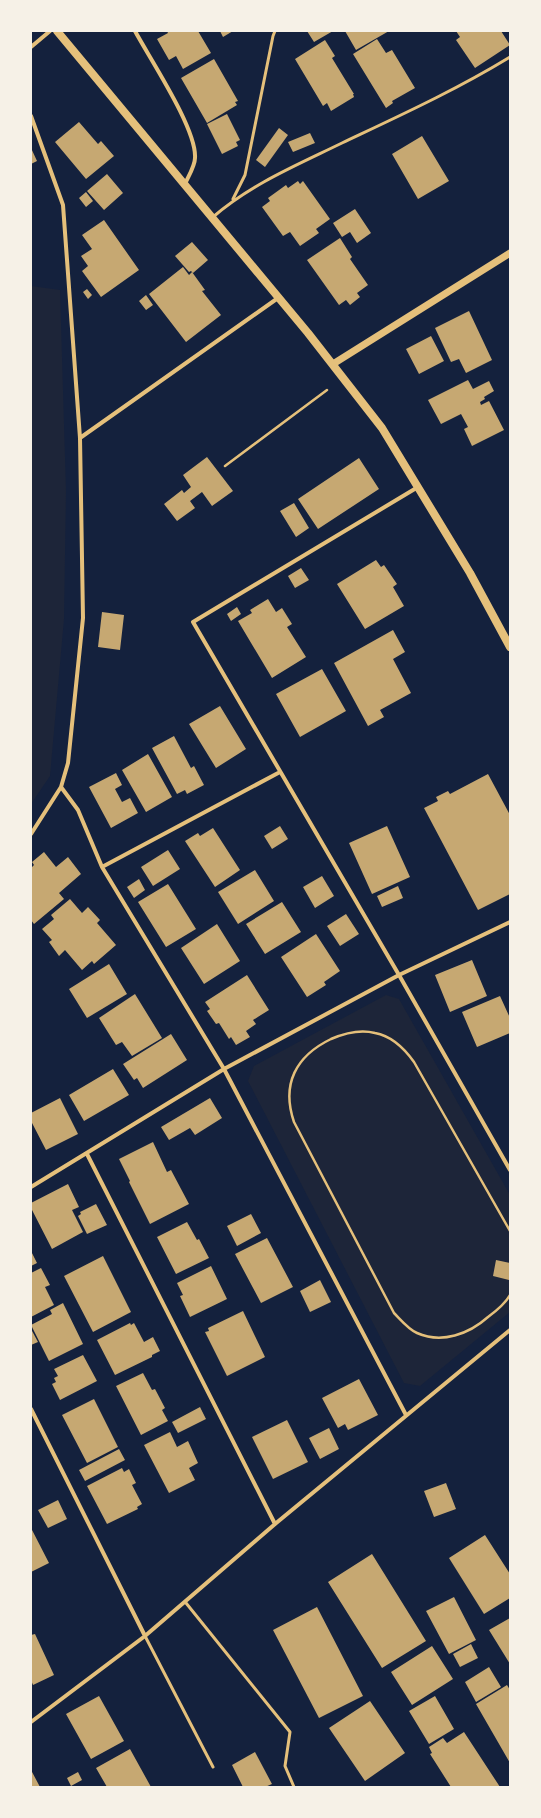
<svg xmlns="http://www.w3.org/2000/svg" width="541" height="1818" font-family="'Asap Condensed',sans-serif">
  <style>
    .green { fill: #1d2539 }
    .building { fill: #c6a872 }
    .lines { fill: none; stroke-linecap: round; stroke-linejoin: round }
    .path { stroke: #e5c07b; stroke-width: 2.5 }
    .service { stroke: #e5c07b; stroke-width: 3 }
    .minor { stroke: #e5c07b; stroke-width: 4 }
    .tertiary { stroke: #e5c07b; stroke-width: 7 }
    .secondary { stroke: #e5c07b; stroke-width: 8 }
  </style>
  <rect width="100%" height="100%" fill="#14213d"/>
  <path class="green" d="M31,286l29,4 6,201 -2,128 -14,157 -19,28z
    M386,995l13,4 111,196v117l-90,74 -16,-3 -156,-302 6,-15z"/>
  <path class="building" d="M167,31h31l13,22 -28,16 -7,-13 -7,4 -12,-21 11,-6z
    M220,31h13l-10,6z
    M307,31h26l-19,11z
    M345,31h44l-33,19z
    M456,31h45l9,14 -35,23 -19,-28 4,-3z
    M377,39l9,14 6,-3 23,38 -23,13 1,2 -7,5 -33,-54z
    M325,40l10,16 -3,2 22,36h-1l1,3 -23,14 -4,-8 -4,3 -28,-47z
    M214,59l24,42 -3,1 2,3 -30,18 -26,-45z
    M227,114l13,26 -4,2 2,4 -16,8 -15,-30z
    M79,122l19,22 3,-3 13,15 -28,23 -31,-37z
    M279,128l9,7 -23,32 -9,-7z
    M310,133l5,10 -22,9 -5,-10z
    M422,136l27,45 -31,18 -26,-45z
    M31,148l6,13 -6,3z
    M107,174l16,19 -19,17 -17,-19z
    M298,181l2,3 3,-3 27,38 -14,10 3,4 -19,13 -10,-14 -7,4 -21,-29 8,-6 -2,-3 18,-13 2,3z
    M86,192l7,9 -7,6 -7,-9z
    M355,209l16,24 -14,10 -7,-11 -8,5 -9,-14z
    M104,220l35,50 -38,27 -19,-26 6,-5 -7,-10 11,-7 -10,-14z
    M340,238l12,19 -2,2 18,26 -11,8 3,4 -10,8 -4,-5 -7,5 -32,-45z
    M192,242l16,18 -15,13 -2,-2 -2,1 -14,-16z
    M183,267l6,8 3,-3 13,18 -3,1 19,24 -35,27 -37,-48z
    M87,289l5,6 -4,4 -5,-7z
    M146,295l7,10 -7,5 -7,-9z
    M469,311l23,49 -26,13 -7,-14 -8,3 -16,-34z
    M431,336l13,25 -25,13 -13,-25z
    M468,380l5,9 16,-8 5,10 -10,6 1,2 -5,3 1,3 8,-4 15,29 -32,16 -8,-17 4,-2 -7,-13 -20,10 -13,-24z
    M207,457l26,34 -21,15 -10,-14 -12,9 5,7 -18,13 -13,-17 18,-14 2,3 7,-6 -8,-12z
    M359,458l20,31 -61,40 -20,-30z
    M294,503l15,25 -13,9 -16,-26z
    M376,560l5,7 3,-2 13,19 -4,3 11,19 -39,23 -28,-45z
    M301,568l8,12 -14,8 -7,-12z
    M268,599l8,13 6,-4 10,16 -5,3 19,30 -34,21 -34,-57 14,-8 -2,-3z
    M237,607l4,7 -10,7 -4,-7z
    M102,612l22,3 -4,35 -22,-3z
    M393,630l12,22 -12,7 18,34 -31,17 4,7 -16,9 -34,-63z
    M322,669l24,42 -46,26 -24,-43z
    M220,706l26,43 -30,19 -27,-44z
    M174,736l17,32 3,-2 10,19 -17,9 -2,-4 -8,4 -25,-46z
    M148,754l24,43 -26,15 -24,-42z
    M116,773l6,12 -7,4 7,13 8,-4 8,15 -27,15 -22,-41z
    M488,774l22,41v79l-32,16 -54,-102 14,-7 -2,-4 12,-6 2,3z
    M280,826l8,13 -16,10 -8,-13z
    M387,826l23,51 -38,17 -23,-51z
    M213,828l27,42 -25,17 -30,-46 13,-8 2,3z
    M168,850l12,19 -27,17 -12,-19z
    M44,852l12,15 12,-10 13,17 -22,19 5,6 -30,25 -3,-4v-52l3,-3 -2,-3z
    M255,870l19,31 -36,23 -20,-32z
    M322,876l12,20 -19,12 -12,-21z
    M139,879l6,11 -11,8 -7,-11z
    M168,884l28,45 -30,18 -28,-45z
    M398,886l5,12 -21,9 -5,-11z
    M70,899l12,14 6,-6 12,13 -3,3 19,22 -22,19 -2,-3 -10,9 -17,-20 -6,6 -10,-14 3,-2 -10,-11 12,-10 -3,-4z
    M282,902l19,30 -36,22 -19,-30z
    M346,914l13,20 -19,12 -13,-20z
    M217,924l23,37 -36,23 -23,-36z
    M316,934l24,37 -16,11 2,3 -19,12 -26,-40z
    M472,960l15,36 -37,16 -15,-37z
    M109,964l18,30 -40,24 -18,-29z
    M247,975l22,35 -16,10 3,4 -10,7 4,6 -14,8 -5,-8 -2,2 -10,-16 -3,1 -9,-13 3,-2 -5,-7z
    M135,994l27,44 -30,18 -10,-14 -6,3 -17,-27z
    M500,996l10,22v15l-33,14 -15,-35z
    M171,1034l16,26 -44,28 -6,-10 -3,2 -11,-16z
    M113,1069l16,26 -45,26 -15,-26z
    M60,1098l18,36 -32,16 -15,-29v-8z
    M210,1098l12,20 -27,17 -5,-7 -21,12 -8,-13z
    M153,1142l14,30 4,-2 18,34 -39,20 -21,-42 1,-1 -11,-22z
    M68,1184l11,23 -7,3 11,22 -31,17 -21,-41v-5z
    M96,1204l11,21 -20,9 -9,-18 3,-2 -1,-2z
    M251,1214l10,19 -24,13 -10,-20z
    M187,1222l10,18 2,-1 10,19 -33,16 -19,-37z
    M267,1238l26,49 -32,16 -26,-49z
    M31,1251l6,12 -6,3z
    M103,1256l28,56 -38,20 -29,-56z
    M496,1260l14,3 -1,17 -16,-4z
    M211,1266l16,33 -37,18 -10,-21 3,-1 -6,-12z
    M41,1268l9,17 -5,2 9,18 -23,12v-44z
    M320,1280l11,22 -21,10 -10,-21z
    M63,1303l20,41 -34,17 -18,-36 21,-11 -2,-4z
    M243,1311l22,46 -38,19 -22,-44 4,-1 -1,-3z
    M130,1323l1,2 3,-2 10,19 9,-5 7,14 -8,4v2l-37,18 -18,-35z
    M31,1329l7,13 -7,3z
    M83,1355l14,26 -37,19 -8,-16 4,-2 -2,-4 4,-2 -4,-7z
    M143,1373l9,17 3,-1 10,19 -3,2 6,11 -27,14 -25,-49z
    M359,1379l19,36 -30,15 -3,-6 -7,4 -16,-30z
    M94,1399l24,48 -31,16 -25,-48z
    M200,1407l6,12 -28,14 -6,-11z
    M287,1420l21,42 -35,17 -21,-42z
    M329,1428l10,21 -19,10 -11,-21z
    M170,1432l7,15 11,-6 10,22 -9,5 6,12 -26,13 -25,-48z
    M119,1449l6,11 -40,21 -6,-11z
    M122,1468l2,4 5,-3 7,14 -4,2 10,19 -5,3 1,2 -31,15 -20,-38z
    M446,1483l10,26 -22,8 -10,-26z
    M58,1500l9,19 -19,9 -10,-18z
    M31,1528l18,35 -18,9z
    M485,1535l25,39v24l-26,16 -35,-56z
    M372,1554l54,87 -44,27 -54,-86z
    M454,1597l22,43 -27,14 -23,-43z
    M317,1607l46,89 -44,22 -46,-88z
    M510,1618v46l-21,-34z
    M35,1634l19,41 -21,10 -2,-5v-45z
    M471,1644l7,14 -18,9 -7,-13z
    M432,1646l21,33 -41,26 -21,-33z
    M489,1667l12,20 -25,15 -11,-20z
    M507,1685l3,5v73l-34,-59z
    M99,1696l25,45 -33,18 -25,-45z
    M435,1696l19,33 -25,15 -20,-33z
    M370,1701l35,52 -40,28 -36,-53z
    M464,1732l36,55h-49l-21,-33 2,-1 -3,-6 14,-9 4,5z
    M130,1749l21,38h-44l-11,-19z
    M255,1752l17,32 -7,3h-22l-11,-22z
    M31,1770l9,17h-9z
    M78,1772l4,8 -11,6 -4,-8z"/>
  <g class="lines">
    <path class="path" d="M225,466l102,-76
      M510,1231l-96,-169c-10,-14 -22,-26 -39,-29 -15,-4 -30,0 -44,6 -35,17 -50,45 -37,83l100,191c7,7 14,16 23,20 25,11 52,1 71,-16 8,-6 17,-13 22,-22"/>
    <path class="service" d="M233,199l12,-24 28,-139 2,-5
      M213,217c38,-33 84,-52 129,-74 57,-27 114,-53 168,-86
      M186,1603l104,129 -5,34 9,21
      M145,1636l68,131"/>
    <path class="minor" d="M135,31c15,28 62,98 60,127 0,8 -7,19 -10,26
      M31,47l19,-16
      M31,116l32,89 17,233 3,180 -15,145 -7,24 -30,47
      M80,438l198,-140
      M418,487l-225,135 206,353 111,195
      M61,787l17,23 24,57 122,202 182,346
      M102,867l178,-95
      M87,1154l188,370
      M31,1187l193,-118 175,-94 111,-53
      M31,1409l114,227
      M31,1722l114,-86 130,-112 235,-194"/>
    <path class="tertiary" d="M333,364l177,-111"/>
    <path class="secondary" d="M57,31l251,302 74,95 88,145 40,74"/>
  </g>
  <rect width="541" height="1818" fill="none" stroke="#f6f1e7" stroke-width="64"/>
</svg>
